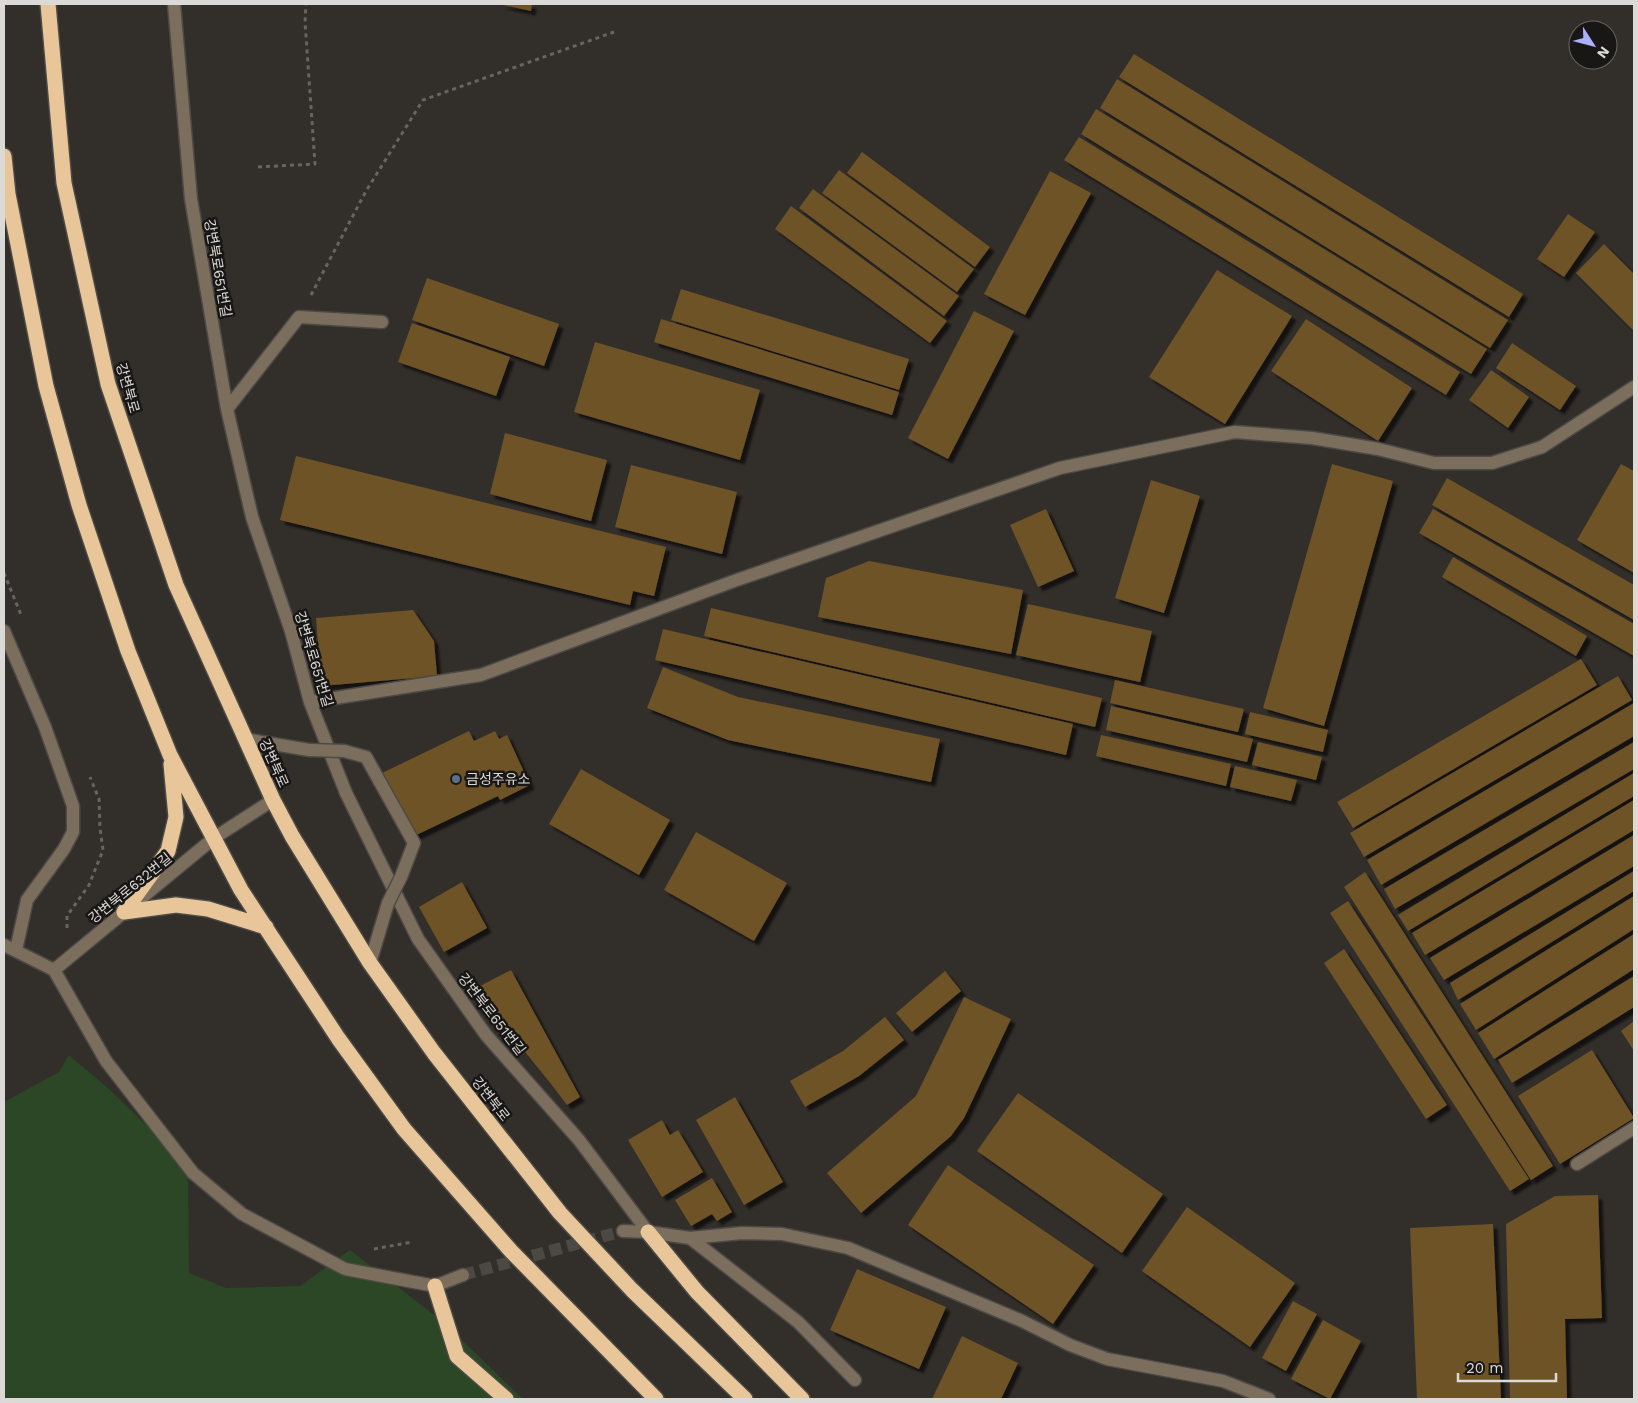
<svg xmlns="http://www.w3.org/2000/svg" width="1638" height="1403" font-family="'Work Sans','Noto Sans KR',sans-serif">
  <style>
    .green { fill: #2b4726 }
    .building { fill: #6e5228; filter: url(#shadow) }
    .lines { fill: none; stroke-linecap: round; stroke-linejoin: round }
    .minor-tunnel { stroke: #4c4844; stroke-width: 12; stroke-dasharray: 12 6; stroke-linecap: butt }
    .minor-casing { stroke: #4d4a46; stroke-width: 15 }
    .highway-casing { stroke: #4d4a46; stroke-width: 18 }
    .path { stroke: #686461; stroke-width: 3; stroke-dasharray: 4 4; stroke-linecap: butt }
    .minor { stroke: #7c6e5d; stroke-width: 12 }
    .highway { stroke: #e8c69a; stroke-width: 15 }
    .minor-bridge-casing { stroke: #4d4a46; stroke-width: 15; stroke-linecap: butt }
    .minor-bridge { stroke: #7c6e5d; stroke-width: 12 }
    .service-dot { fill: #5c6f8a; stroke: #191715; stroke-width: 2 }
    .labels { text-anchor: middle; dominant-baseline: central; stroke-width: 5; stroke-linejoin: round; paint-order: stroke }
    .street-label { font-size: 14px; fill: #dcdad7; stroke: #191715 }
    .poi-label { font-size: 14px; fill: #dcdad7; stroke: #191715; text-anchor: start }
  </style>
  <defs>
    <filter id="shadow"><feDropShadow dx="4.5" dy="4.5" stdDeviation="1" flood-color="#0009"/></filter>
  </defs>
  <rect width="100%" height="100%" fill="#322e2a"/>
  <path class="green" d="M69,1055l40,34 79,77 1,107 37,15 74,-2 50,-36 92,71 81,78h-519v-297l55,-30z"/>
  <path class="building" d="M499,4h33l-1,7z
    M1134,54l389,240 -14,23 -390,-240z
    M1117,79l391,241 -18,28 -390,-240z
    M1096,109l391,240 -16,25 -390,-240z
    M1079,137l381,235 -14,23 -382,-235z
    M862,152l128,95 -15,20 -128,-94z
    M839,170l135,99 -17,23 -135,-99z
    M1050,171l41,22 -66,122 -41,-21z
    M813,189l146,107 -15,20 -145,-108z
    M791,206l156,115 -17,22 -155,-114z
    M1568,214l27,18 -31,45 -27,-18z
    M1604,244l30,30v57l-58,-58z
    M1217,270l75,46 -67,108 -76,-47z
    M427,278l132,46 -15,42 -132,-46z
    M681,289l228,70 -10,31 -228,-70z
    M974,311l40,20 -66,128 -40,-21z
    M661,319l238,73 -7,23 -238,-73z
    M1306,319l106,69 -34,53 -107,-70z
    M412,323l98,34 -14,39 -98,-34z
    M595,342l165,48 -20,70 -166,-48z
    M1512,343l64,43 -16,24 -64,-42z
    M1491,370l38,27 -21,31 -39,-28z
    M505,433l102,27 -16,61 -101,-27z
    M296,456l370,91 -12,49 -21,-5 -3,14 -350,-85z
    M1332,464l61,17 -69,245 -61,-18z
    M1621,464l13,7v102l-57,-33z
    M631,465l106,27 -15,62 -107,-27z
    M1447,478l187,107v35l-202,-115z
    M1151,480l49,16 -36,117 -49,-15z
    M1046,509l28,62 -36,16 -28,-62z
    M1433,509l201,115v32l-215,-123z
    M1453,557l134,79 -11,20 -134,-79z
    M869,561l154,29 -12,64 -193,-37 8,-39z
    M1028,604l124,27 -12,51 -124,-27z
    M711,608l391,90 -7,29 -391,-91z
    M413,610l21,31 3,35 -116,10 -5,-68z
    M663,629l410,95 -7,31 -411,-95z
    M1581,659l16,26 -244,143 -16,-26z
    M663,667l75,30 202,42 -9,43 -203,-42 -81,-32z
    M1618,676l14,24 -268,157 -14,-24z
    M1115,680l129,29 -6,23 -128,-29z
    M1634,703v33l-253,149 -14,-25z
    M1111,706l142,33 -6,23 -141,-32z
    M1250,712l78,18 -5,22 -78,-18z
    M469,731l5,10 21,-10 4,8 8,-4 23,50 -30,15 -2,-4 -86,41 -30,-64z
    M1101,735l130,29 -5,22 -130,-30z
    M1258,742l64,15 -6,23 -64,-15z
    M1634,742v27l-239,140 -11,-20z
    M1235,766l62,14 -6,21 -61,-14z
    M581,769l89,51 -31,55 -90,-51z
    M1634,773v23l-226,135 -10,-16z
    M1634,800v30l-209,125 -13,-22z
    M696,832l91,51 -33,58 -90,-51z
    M1634,835v31l-190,114 -14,-22z
    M1634,871v20l-176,109 -8,-17z
    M1365,872l188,294 -22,14 -187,-293z
    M462,882l25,46 -43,24 -25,-45z
    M1634,896v33l-158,101 -16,-26z
    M1348,901l181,278 -19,12 -180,-278z
    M1634,934v35l-140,90 -16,-26z
    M1344,949l103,156 -21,14 -102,-156z
    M511,970l69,127 -13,8 -16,-21 -61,-75 -12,-22z
    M945,971l16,20 -49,41 -16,-19z
    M1634,976v31l-122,76 -14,-23z
    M964,997l47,22 -47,99 -13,18 -90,77 -34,-40 89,-77z
    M885,1017l19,23 -45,36 -54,31 -15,-26 53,-30z
    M1634,1021v30l-13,-20z
    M1592,1050l42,68 -74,46 -42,-68z
    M1018,1093l145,101 -41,59 -145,-102z
    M735,1097l48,85 -39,23 -48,-85z
    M662,1120l8,15 8,-5 25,42 -41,25 -34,-57z
    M948,1165l146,100 -41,59 -145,-99z
    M712,1178l20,34 -15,9 -5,-7 -21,12 -16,-26z
    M1598,1195l4,123 -37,1 2,80h-57l-4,-175 49,-28z
    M1187,1207l108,76 -45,64 -108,-76z
    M1493,1224l8,175h-84l-7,-171z
    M857,1269l89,38 -27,62 -89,-39z
    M1293,1301l24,13 -31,57 -24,-13z
    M1323,1320l38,21 -31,58 -39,-20z
    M962,1336l56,27 -17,36h-69z"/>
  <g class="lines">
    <path class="minor-tunnel" d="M463,1275l160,-44"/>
    <g class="minor-casing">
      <path id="minor" d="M174,4l17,195 36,210 25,108 39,114 19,71 36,91 72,146 68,96 93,105 69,92
        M227,409l72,-92 83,5
        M4,631l41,96 28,79v26l-9,17 -37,51 -11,50
        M310,702l171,-27 253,-94 326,-113 175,-36 77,6 66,11 56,14h58l50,-16 92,-60
        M245,739l64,11
        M344,751l22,6 48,86 -13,34
        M4,945l50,25
        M370,963l18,-60
        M54,970l52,91 87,112 49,41 103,55 90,17 28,-11
        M54,970l160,-132 59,-38
        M1577,1164l57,-36
        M623,1231l25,1 42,6 52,-5 40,1 66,14 174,73 48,24 37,14 116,22 46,18
        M690,1238l108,84 57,58"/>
    </g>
    <g class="highway-casing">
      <path id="highway" d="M48,4l16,179 44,201 68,201 97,215 19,36 78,127 64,90 126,160 72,77 113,109
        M4,156l4,38 38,192 33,119 49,146 42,104 71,135 97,148 66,91 107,122 145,148
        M124,912l44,-61 8,-34 -5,-53
        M124,912l52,-7 32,4 58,18
        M648,1232l49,60 105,107
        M435,1286l22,70 49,43"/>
    </g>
    <path class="path" d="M258,167l57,-3 -10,-142 1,-18
      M311,295l55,-104 57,-91 191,-68
      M4,573l17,42
      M67,928v-12l22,-31 14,-35 -3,-22 -1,-29 -9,-22
      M374,1249l38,-7"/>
    <use href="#minor" class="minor"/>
    <use href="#highway" class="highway"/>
    <g class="minor-bridge-casing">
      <path id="minor-bridge" d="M309,750l35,1
        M388,903l13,-26"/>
    </g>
    <use href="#minor-bridge" class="minor-bridge"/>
  </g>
  <circle class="service-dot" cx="456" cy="779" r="5"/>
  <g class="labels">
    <g class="street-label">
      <text transform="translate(218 268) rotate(80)">강변북로651번길</text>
      <text transform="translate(128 388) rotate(74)">강변북로</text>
      <text transform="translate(314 659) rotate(73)">강변북로651번길</text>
      <text transform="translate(274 763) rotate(66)">강변북로</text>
      <text transform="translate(130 888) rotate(-39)">강변북로632번길</text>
      <text transform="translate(492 1014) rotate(52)">강변북로651번길</text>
      <text transform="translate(491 1099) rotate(52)">강변북로</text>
    </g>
    <g class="poi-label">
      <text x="466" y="779">금성주유소</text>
    </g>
  </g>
  <rect width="1638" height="1403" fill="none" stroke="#dcdad7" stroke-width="10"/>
  <g transform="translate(1593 45) rotate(126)"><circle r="24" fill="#191715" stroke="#676563"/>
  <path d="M0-4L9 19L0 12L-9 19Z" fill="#acaffb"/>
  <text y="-8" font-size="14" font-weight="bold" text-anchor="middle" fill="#dcdad7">N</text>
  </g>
  <path d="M1458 1373v8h98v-8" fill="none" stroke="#dcdad7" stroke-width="2.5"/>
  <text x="1466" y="1373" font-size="15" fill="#dcdad7" stroke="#191715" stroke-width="4" paint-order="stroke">20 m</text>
</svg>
